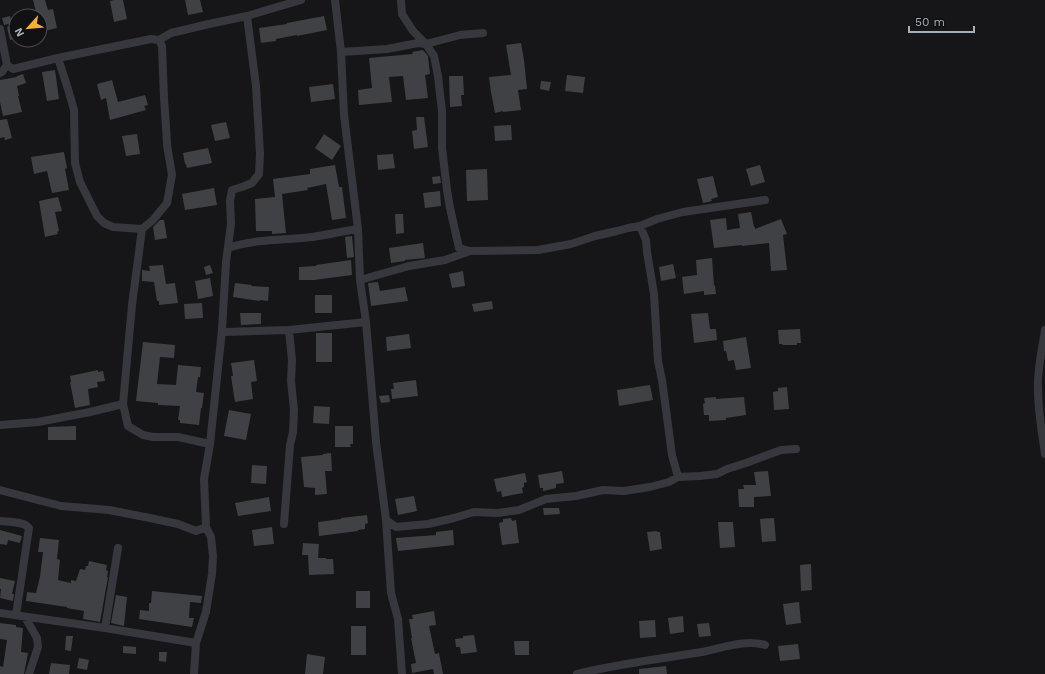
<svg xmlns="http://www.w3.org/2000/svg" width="1045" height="674" font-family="'Work Sans',sans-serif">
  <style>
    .building { fill: #404145 }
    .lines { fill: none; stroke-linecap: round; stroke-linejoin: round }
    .street { stroke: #37383d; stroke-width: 8 }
  </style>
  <rect width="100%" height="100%" fill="#161618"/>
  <path class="building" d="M33,0h12l3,10 5,-1 4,19 -17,4v-16h-3z
    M114,0h9l4,19 -13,3 -4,-21z
    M185,0h15l3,12 -15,3z
    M10,16l2,7 -8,2 -2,-7z
    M324,16l3,14 -30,6v-1l-21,4v2l-15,2 -2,-15 28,-4v-1z
    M16,25v13l-6,2 -3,-13z
    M521,43l3,17 3,29 -9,1 3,20 -18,2v-1l-8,2 -4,-21 -2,-15 22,-2 -5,-30z
    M423,50l5,6 2,18 -5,1 3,23 -22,2 -3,-24 -14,1 3,25 -33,3 -1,-15 14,-2 -3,-30 44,-4 -1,-2z
    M55,70l4,29 -12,2 -5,-29z
    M23,74l3,9 -9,3 2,10h-1l4,16 -19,4 -3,-14v-22l17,-3v-1z
    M567,75l18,2 -2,16 -18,-2z
    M449,76h14l1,19h-3l1,11 -12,1z
    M112,80l6,22 27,-7 3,10 -4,1 2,4 -36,10 -4,-22 -5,2 -4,-16z
    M541,81l10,1 -2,9 -9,-2z
    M333,84l2,15 -24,3 -2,-15z
    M416,117h8l4,30 -14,2 -2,-18 5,-1z
    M7,119l5,19 -7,2 -1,-3 -4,1v-18z
    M226,122l4,16 -15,3 -4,-16z
    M511,125l1,15 -17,1 -1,-15z
    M137,134l3,20 -14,2 -4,-20z
    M324,134l17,12 -9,14 -17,-12z
    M208,148l4,15 -25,5 -1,-4h-1l-2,-11z
    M64,152l3,16 -2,1 4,21 -17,3 -5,-22 -13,3 -3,-17z
    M393,154l2,14 -17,2 -1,-15z
    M335,165l4,22h3l4,31 -14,2 -6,-36 -19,4 1,2 -26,4 4,39 -14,1v-3h-16l-1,-32 20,-2 -2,-18 37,-5v-5z
    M760,165l5,17 -14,4 -5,-17z
    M487,169l1,31 -21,1 -1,-31z
    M440,176l1,7 -8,1 -1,-7z
    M713,176l5,21 -7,2 1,2 -9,2 -6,-24z
    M214,188l3,17 -32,5 -3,-16z
    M440,191l1,15 -16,2 -2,-15z
    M58,197l4,14 -7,1 4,19 -2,1 1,2 -13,3 -6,-36z
    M751,212l3,15h1v2l26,-10 6,15 -4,1 4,35 -16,1 -2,-28 -27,3v-1l-28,3 -4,-28 16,-2 1,12 13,-2 -2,-14z
    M395,214h8l1,19 -8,1z
    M160,220h4l3,18 -12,2 -2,-13z
    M352,236l2,21 -7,1 -2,-21z
    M423,243l2,15 -20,2v1l-14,2 -2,-15z
    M712,258l2,28 1,-1 1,9 -12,1v-4l-20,3 -2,-17 15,-2 -1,-15z
    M351,260l1,15 -38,5h-15v-13l17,-1v-1z
    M673,264l3,14 -15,3 -2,-14z
    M163,265l3,19 9,-1 3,20 -19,2v-4h-2l-3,-19 -12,-1v-11l8,1 -1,-5z
    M210,265l3,8 -7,2 -2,-8z
    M463,271l2,15 -13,2 -3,-14z
    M210,278l3,18 -15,3 -3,-18z
    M378,282l2,9 25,-4 3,14 -37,5 -3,-23z
    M235,283l17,2 -1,1 18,1 -1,14 -8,-1v1l-27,-4z
    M315,295h17v18h-17z
    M492,301l1,8 -19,3 -2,-8z
    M202,303l1,15 -18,1 -1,-15z
    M240,313h21v11l-20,1z
    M708,313l2,16h6l1,11 -23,3 -3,-29z
    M800,329l1,14h-4v2h-14l-1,-1h-3l-1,-14z
    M316,333h16v29h-16z
    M409,334l2,14 -24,3 -1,-14z
    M746,337l5,31 -15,2 -2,-10 -6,1 -2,-10h-2l-1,-10z
    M143,342l32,3 -1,13 -14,-1 -3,27 19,1 2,-20 23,2 -1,10h-2l-2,15 8,1 -2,15h-1l-2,17 -19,-2v-3h-2l2,-14 -22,-1v-2l-22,-2z
    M254,360l3,21 -6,1 2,17 -18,3 -4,-26h2l-2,-13z
    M98,370v2l5,-1 2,10 -8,1 1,5 -10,2 2,16 -15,3 -5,-26h1l-1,-6z
    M416,380l2,16 -26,3 -1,-10h3l-1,-6z
    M650,385l3,15 -34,6 -2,-16z
    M787,387l2,22 -15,1 -1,-18 5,-1v-3z
    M389,395l1,7 -9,1 -2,-7z
    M716,397v2l28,-2 2,18 -20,3v2l-17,1v-6h-5l-1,-11 2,-1 -1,-5z
    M314,406l16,1 -1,17 -16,-1z
    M229,410l22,4 -5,26 -22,-4z
    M76,426v14h-28v-13z
    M335,426h18v18h-3l1,3h-16z
    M331,453l1,18h-7l2,23 -12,1v-7l-11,-1 -3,-30 22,-2v-1z
    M252,465l15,1 -1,18 -15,-1z
    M562,471l2,12 -8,1v4l-13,3v-3h-3l-2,-13z
    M768,471l3,25 -17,1v10h-15l-1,-18h6l-1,-4h13l-2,-13z
    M525,473l2,9 -3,1v4l-2,1 1,5 -21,4 -1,-6 -4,1 -3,-13z
    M414,496l3,15 -19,4 -3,-16z
    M269,497l2,14 -33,5 -3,-13z
    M543,508h16l1,6 -16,1z
    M367,515l1,8 -3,1v5l-7,1v1l-39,5 -1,-14 23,-3v-1z
    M511,518l1,3 4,-1 3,23 -17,2 -3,-22 4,-1v-3z
    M774,518l2,23 -14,1 -2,-23z
    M718,522h15l2,25 -15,1z
    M272,527l2,17 -20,2 -2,-16z
    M0,530l22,6 -2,7 -12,-3 -1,5 -7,-1z
    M453,530l1,15 -56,6 -2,-13 40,-3v-3z
    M657,531v1h3l2,17 -12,2 -3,-19z
    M40,538l19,2 -2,19 3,1 -2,20 13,3v-3l5,1 4,-12 5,1 1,-4h2l1,-5 18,4 -1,5 2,1 -1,6h1l-8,45 -17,-3 1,-8 -17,-3v-1l-41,-6 1,-9 9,1 4,-16 3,-25h-5z
    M303,543l16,1 -1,14h8v1h7l1,15 -25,1 -1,-20h-6z
    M811,564l1,26 -11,1 -1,-26z
    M0,578l15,3 -3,13h2l-1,7 -13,-3 1,-9h-1z
    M152,591l50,5 -1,7 -11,-1 -1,16h5l-2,9 -53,-8 1,-9 9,1v-8h2z
    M356,591h14v17h-14z
    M116,595l11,2 -3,29 -13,-3z
    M799,602l2,21 -15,2 -3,-21z
    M434,611l2,14 -7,1 6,28 4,-1 4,21h-9l-1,-5 -21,4 -1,-9 5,-1 -5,-25h1l-3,-19h4l-1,-4z
    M683,616l1,16 -14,2 -2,-16z
    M655,620l1,17 -16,1 -1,-17z
    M0,623l16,2v2l7,1 -2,24 7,1 -4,21h-24v-8l3,1 4,-27 -7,-1z
    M709,623l2,13 -12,1 -2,-13z
    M351,626h15v29h-15z
    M474,635l3,17 -16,2 -1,-7h-4l-1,-8 8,-1v-2z
    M66,636h7l-2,15 -6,-1z
    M514,641h15v14h-14z
    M798,644l2,15 -20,2 -2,-15z
    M123,646l13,1v7l-13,-1z
    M159,652h8l-1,10 -7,-1z
    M307,654l18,3 -2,17h-18z
    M79,658l10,2 -2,10 -10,-2z
    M51,663l19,2 -1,9h-20z
    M666,666l1,8h-28v-5z"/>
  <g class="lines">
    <path class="street" d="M335,0l6,52 3,63 14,114 2,51 6,42 10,120 10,78 5,73 7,26 4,55
      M401,0l1,14 11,17 13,13 8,12 4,20 2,18 2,17v37l5,42 3,18 9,40 11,3
      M0,29l7,36 6,4 45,-11 93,-19 8,1 3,6 2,52 2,29 1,18 5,30 -5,28 -14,17 -11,9 -10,76 -9,99 5,22 15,9 10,2h25l32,7
      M159,40l12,-7 38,-9 38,-8 54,-16
      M341,52l46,-3 31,-6 8,1 34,-9 23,-2
      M58,58l10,31 6,21 1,53 5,19 17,34 7,7 9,4 29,2
      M0,73l2,-1 5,-7
      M640,226l6,14 1,12 7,42 4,67 4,19 10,75 6,22
      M228,248c25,-9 57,-8 84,-11 15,-2 31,-6 46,-8
      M360,280l49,-14 36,-6 25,-9 68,-1 33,-6 24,-8 22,-5 11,-3 12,-2 17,-7 26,-7 82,-12
      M222,330l4,2 63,-2 77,-8
      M1045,330c-3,20 -8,40 -7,59 0,22 4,44 7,65
      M0,425l38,-3 52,-10 33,-8
      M0,490l61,16 48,4 41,8 28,6 18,7 10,-4
      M386,520l10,7 32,-3 26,-6 20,-6 24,1 21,-3 27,-11 30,-3 27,-6 21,1 26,-4 19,-5 9,-5 22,-1 17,-2 10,-5 19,-6 35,-13 15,-1
      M0,521c9,1 24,0 29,7l-13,87
      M284,524l6,-79 3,-13 1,-22 -3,-29 1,-21 -3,-30
      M0,613l105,15 91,15
      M25,617l12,21 1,9 -9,27
      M105,628l13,-80
      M194,674l2,-31 10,-31 6,-38 1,-18 -2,-19 -5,-10 -2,-48 6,-35 12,-114 4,-68 5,-38 -1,-23 2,-11 10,-3 10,-4 7,-9 1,-20 -4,-68 -9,-70
      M577,674c41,-10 83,-15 125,-22 19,-4 44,-13 63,-7"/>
  </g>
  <g transform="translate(28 28) rotate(243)"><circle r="19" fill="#111113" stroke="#4d4f55"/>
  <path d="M0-3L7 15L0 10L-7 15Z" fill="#f2b134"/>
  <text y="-6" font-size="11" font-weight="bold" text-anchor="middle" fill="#a8adb8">N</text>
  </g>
  <path d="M909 26v6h65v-6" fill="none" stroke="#a8adb8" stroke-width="2"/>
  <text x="915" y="26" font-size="12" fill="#a8adb8" stroke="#111113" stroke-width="3" paint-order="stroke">50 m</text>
</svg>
